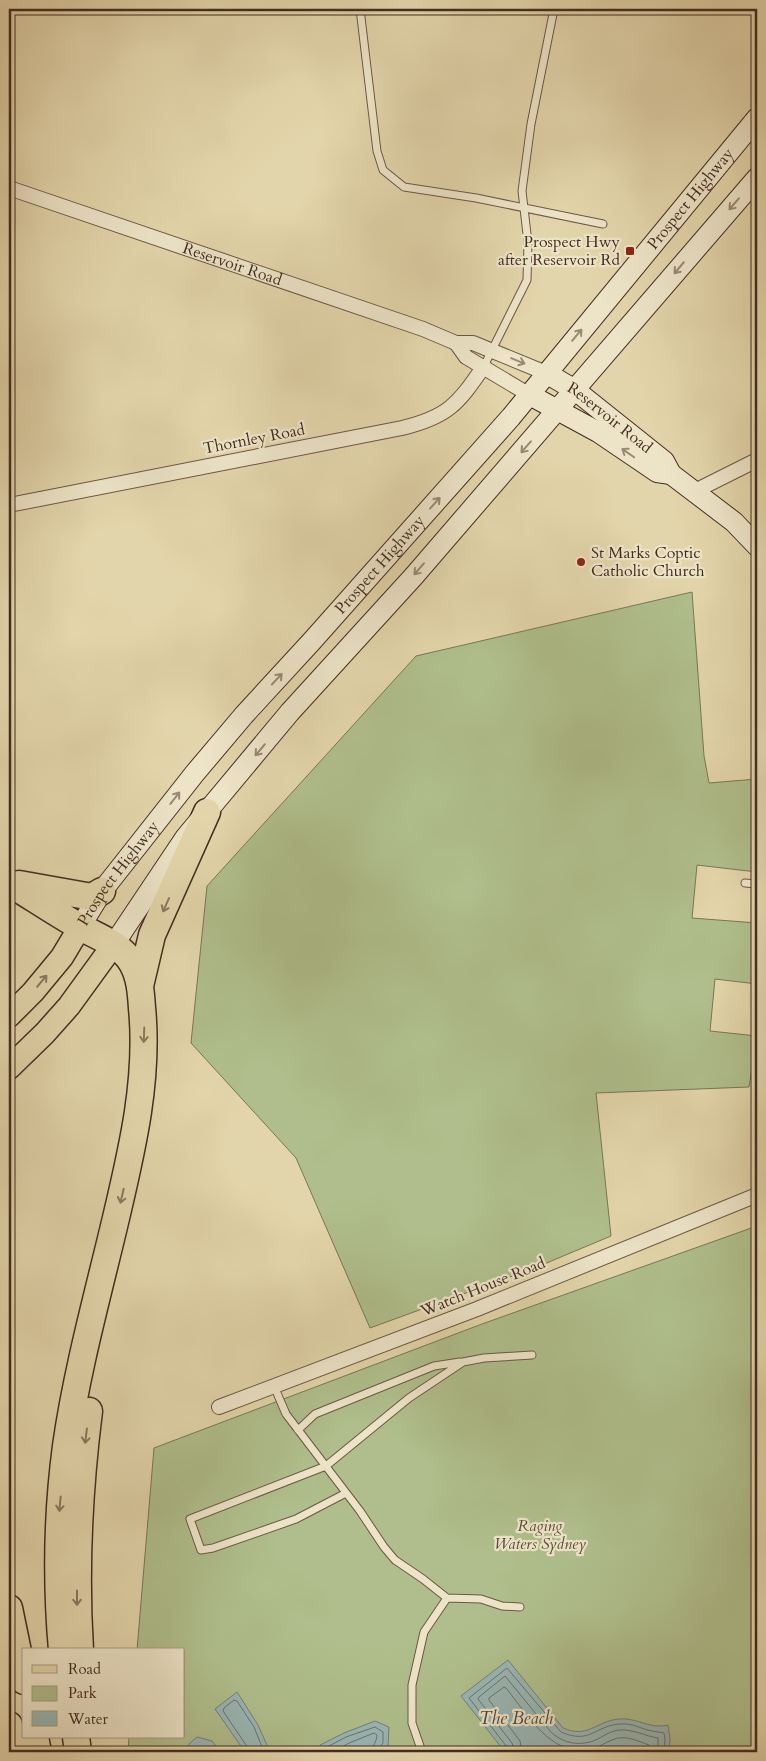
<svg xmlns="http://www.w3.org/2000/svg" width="766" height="1761" font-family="Cardo,serif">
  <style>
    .green { fill: #afbe8c; stroke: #797656 }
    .water { fill: #99b6b4; stroke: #777f79 }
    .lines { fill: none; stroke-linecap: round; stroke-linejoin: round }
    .shore { stroke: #6e726a; stroke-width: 1 }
    .lane-casing { stroke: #6b5744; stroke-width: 9 }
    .street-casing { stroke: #6b5744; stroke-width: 16 }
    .secondary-casing { stroke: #432d21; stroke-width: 22 }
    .primary-casing { stroke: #432d21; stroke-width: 25 }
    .highway-casing { stroke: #432d21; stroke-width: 29 }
    .lane { stroke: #ede4c8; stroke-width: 7 }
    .street { stroke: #ede4c8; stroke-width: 14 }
    .secondary { stroke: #ede4c8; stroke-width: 20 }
    .primary { stroke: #e3d5ab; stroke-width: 22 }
    .highway { stroke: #e3d5ab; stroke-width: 26 }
    .oneway { stroke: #988874 }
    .oneway2 { stroke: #8b795f }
    .poi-dot { fill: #8f2418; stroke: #ede4c8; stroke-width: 2 }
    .labels { text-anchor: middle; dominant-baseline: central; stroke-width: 4.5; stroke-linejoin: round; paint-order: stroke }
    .street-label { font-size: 16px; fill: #432d21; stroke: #ede4c8 }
    .poi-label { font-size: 16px; fill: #432d21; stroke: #ede4c8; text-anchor: end }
    .park-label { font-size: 16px; font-style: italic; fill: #594a36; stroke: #ede4c8 }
    .water-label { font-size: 18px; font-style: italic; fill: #54483e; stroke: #ede4c8 }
  </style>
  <rect width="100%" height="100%" fill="#e3d5ab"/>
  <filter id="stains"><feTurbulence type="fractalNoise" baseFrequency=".004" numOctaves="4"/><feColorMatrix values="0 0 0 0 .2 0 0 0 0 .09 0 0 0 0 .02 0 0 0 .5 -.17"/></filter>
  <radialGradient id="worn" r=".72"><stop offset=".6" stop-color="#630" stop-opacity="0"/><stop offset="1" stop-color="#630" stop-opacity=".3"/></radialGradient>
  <path class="green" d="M692,592l12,164 5,27 48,-4v93l-60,-7 -5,53 65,5v61l-42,-5 -5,52 47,5 -8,51 -153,6 15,143 -74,31 -167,61 -74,-170 -105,-115 16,-157 209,-230z
    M757,1226v526h-629l1,-15h55v-87h-47l17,-202 328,-124z"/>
  <path class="water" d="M508,1660l55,68c25,11 33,-7 56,-9 17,-2 32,11 49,6l2,14 -1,13h-164l-44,-56z
    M237,1692l21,33 12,27h-25l-30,-43z
    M375,1721l14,6 -1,19 -8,6h-58l-2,-7 24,-12z
    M197,1737l15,4 9,11h-35l3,-8z"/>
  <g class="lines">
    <path class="shore" d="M249,1752l-1,-4 -25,-37 1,-3 10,-8 3,1 17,26 10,25
      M327,1752v-5l19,-10 29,-10 8,5v11l-4,5 -1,4
      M333,1752l16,-9 25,-10 3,2c0,7 -5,10 -5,17
      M509,1752l-2,-5 -38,-49 38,-30 54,64c30,13 34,-7 60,-8 12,-1 20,5 31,7 4,1 8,1 12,2l1,6 -1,13
      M515,1752l-3,-9 -34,-44 1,-2 26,-21 45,55c13,13 31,16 48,8 7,-4 13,-8 21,-9 14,-1 26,6 39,8v14
      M522,1752l-2,-11 -31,-41v-2l15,-11 2,1c22,27 47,73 89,60 6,-2 11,-6 17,-8 13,-6 25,1 37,5l1,7"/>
    <g class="lane-casing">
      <path id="lane" d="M360,9l17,142 6,19 21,17 72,11 127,26
        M484,366l43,-86 1,-37 -6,-52 9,-67 23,-115
        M745,883l12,1
        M274,1386l12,28 74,97 24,36 11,13 28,19 24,19 34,1 21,7 18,1
        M298,1430l17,-16 119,-48 26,-4
        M346,1493l-50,26 -83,29 -12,2 -11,-31 136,-53 83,-68 54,-36 21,-4 48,-3
        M422,1752l-10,-29v-38l12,-53 23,-34"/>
    </g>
    <g class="street-casing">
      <g id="street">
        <path id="s1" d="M9,188l414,141 33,14h17l73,30"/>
        <path d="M456,343l10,14 62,37"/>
        <path d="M695,491l62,-31"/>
        <path d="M9,505l393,-77c46,-11 56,-24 82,-62"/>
        <path d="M219,1407l258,-98 280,-114"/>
      </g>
    </g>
    <g class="secondary-casing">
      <g id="secondary">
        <path id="s2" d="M546,373l29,17 89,71 7,13 63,48 23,24"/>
        <path d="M528,394l70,38 59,40 14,2"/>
        <path id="s3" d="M80,927l22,-36 93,-118 49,-58 68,-74 199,-224 246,-299"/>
        <path d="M114,944l71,-106 105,-126 124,-136 343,-398"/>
      </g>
    </g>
    <g class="primary-casing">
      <path id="primary" d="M9,1016l24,-24 29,-35 18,-30
        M9,1068l36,-35 24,-27 45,-62"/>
    </g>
    <g class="highway-casing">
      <path id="highway" d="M9,883c23,14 45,29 68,42 20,12 43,18 55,38 8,14 9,30 10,45 7,71 -10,142 -26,210 -18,76 -39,151 -50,228 -9,68 -10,136 -4,204
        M19,884l73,13 10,-6
        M140,986l12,-51 55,-123
        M9,1608l15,73
        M80,1650c-5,-80 -1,-160 9,-239
        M9,1725l5,27
        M35,1737l3,15
        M76,1737l2,15"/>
    </g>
    <use href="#lane" class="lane"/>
    <use href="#street" class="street"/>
    <use href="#secondary" class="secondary"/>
    <use href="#primary" class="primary"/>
    <use href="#highway" class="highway"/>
  </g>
  <defs><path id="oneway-shaft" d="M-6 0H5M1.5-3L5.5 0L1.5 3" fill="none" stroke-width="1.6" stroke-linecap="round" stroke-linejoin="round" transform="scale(1.25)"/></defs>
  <g class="oneway">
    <use href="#oneway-shaft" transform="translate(734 204) rotate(131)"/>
    <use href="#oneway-shaft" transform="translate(679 268) rotate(130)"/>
    <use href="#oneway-shaft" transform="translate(577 335) rotate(-50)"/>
    <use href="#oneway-shaft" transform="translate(518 361) rotate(22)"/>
    <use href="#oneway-shaft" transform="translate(526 447) rotate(131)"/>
    <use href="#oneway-shaft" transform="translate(628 453) rotate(-145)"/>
    <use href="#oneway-shaft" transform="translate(435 503) rotate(-48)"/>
    <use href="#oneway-shaft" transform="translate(419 569) rotate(131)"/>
    <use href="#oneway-shaft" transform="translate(277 679) rotate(-47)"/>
    <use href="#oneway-shaft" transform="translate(260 750) rotate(130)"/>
    <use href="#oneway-shaft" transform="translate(175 798) rotate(-52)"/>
  </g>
  <g class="oneway2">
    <use href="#oneway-shaft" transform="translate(166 905) rotate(114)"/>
    <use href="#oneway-shaft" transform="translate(42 981) rotate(-50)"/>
    <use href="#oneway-shaft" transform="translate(144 1035) rotate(92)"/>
    <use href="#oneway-shaft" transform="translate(122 1196) rotate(103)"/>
    <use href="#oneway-shaft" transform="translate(86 1436) rotate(97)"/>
    <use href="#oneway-shaft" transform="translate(60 1504) rotate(95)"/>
    <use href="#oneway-shaft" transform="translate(77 1598) rotate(90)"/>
  </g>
  <g class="poi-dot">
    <rect x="625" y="246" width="10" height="10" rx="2.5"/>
    <circle cx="581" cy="562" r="5"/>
  </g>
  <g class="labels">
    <g class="street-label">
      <text stroke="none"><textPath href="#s3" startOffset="951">Prospect Highway</textPath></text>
      <text stroke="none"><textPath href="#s1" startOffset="236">Reservoir Road</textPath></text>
      <text stroke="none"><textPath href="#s2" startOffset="78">Reservoir Road</textPath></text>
      <text transform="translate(254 439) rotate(-11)">Thornley Road</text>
      <text stroke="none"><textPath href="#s3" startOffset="471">Prospect Highway</textPath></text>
      <text stroke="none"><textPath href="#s3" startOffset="66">Prospect Highway</textPath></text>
      <text transform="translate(483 1287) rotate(-22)">Watch House Road</text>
    </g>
    <g class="poi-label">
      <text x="620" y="242">Prospect Hwy<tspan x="620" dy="18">after Reservoir Rd</tspan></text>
      <text x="591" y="553" text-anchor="start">St Marks Coptic<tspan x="591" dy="18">Catholic Church</tspan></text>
    </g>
    <g class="park-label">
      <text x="540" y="1526">Raging<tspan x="540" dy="18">Waters Sydney</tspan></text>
    </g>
    <g class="water-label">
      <text x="516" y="1718">The Beach</text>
    </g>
  </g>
  <rect width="766" height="1761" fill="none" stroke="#e3d5ab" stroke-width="30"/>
  <rect x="10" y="10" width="746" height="1741" fill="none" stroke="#432d21" stroke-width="2.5"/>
  <rect x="15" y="15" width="736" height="1731" fill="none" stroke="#432d21"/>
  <rect x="22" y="1648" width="162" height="90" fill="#ede4c8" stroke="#a99b85"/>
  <rect x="32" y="1665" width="25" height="8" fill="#e3d5ab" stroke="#a99b85"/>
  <text x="68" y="1674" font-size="15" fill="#432d21">Road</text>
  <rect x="32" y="1686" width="25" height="15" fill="#afbe8c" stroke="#a99b85"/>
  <text x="68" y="1698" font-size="15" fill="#432d21">Park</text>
  <rect x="32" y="1711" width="25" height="15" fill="#99b6b4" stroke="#a99b85"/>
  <text x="68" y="1724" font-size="15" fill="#432d21">Water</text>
  <rect width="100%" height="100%" filter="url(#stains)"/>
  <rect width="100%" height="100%" fill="url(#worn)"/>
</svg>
